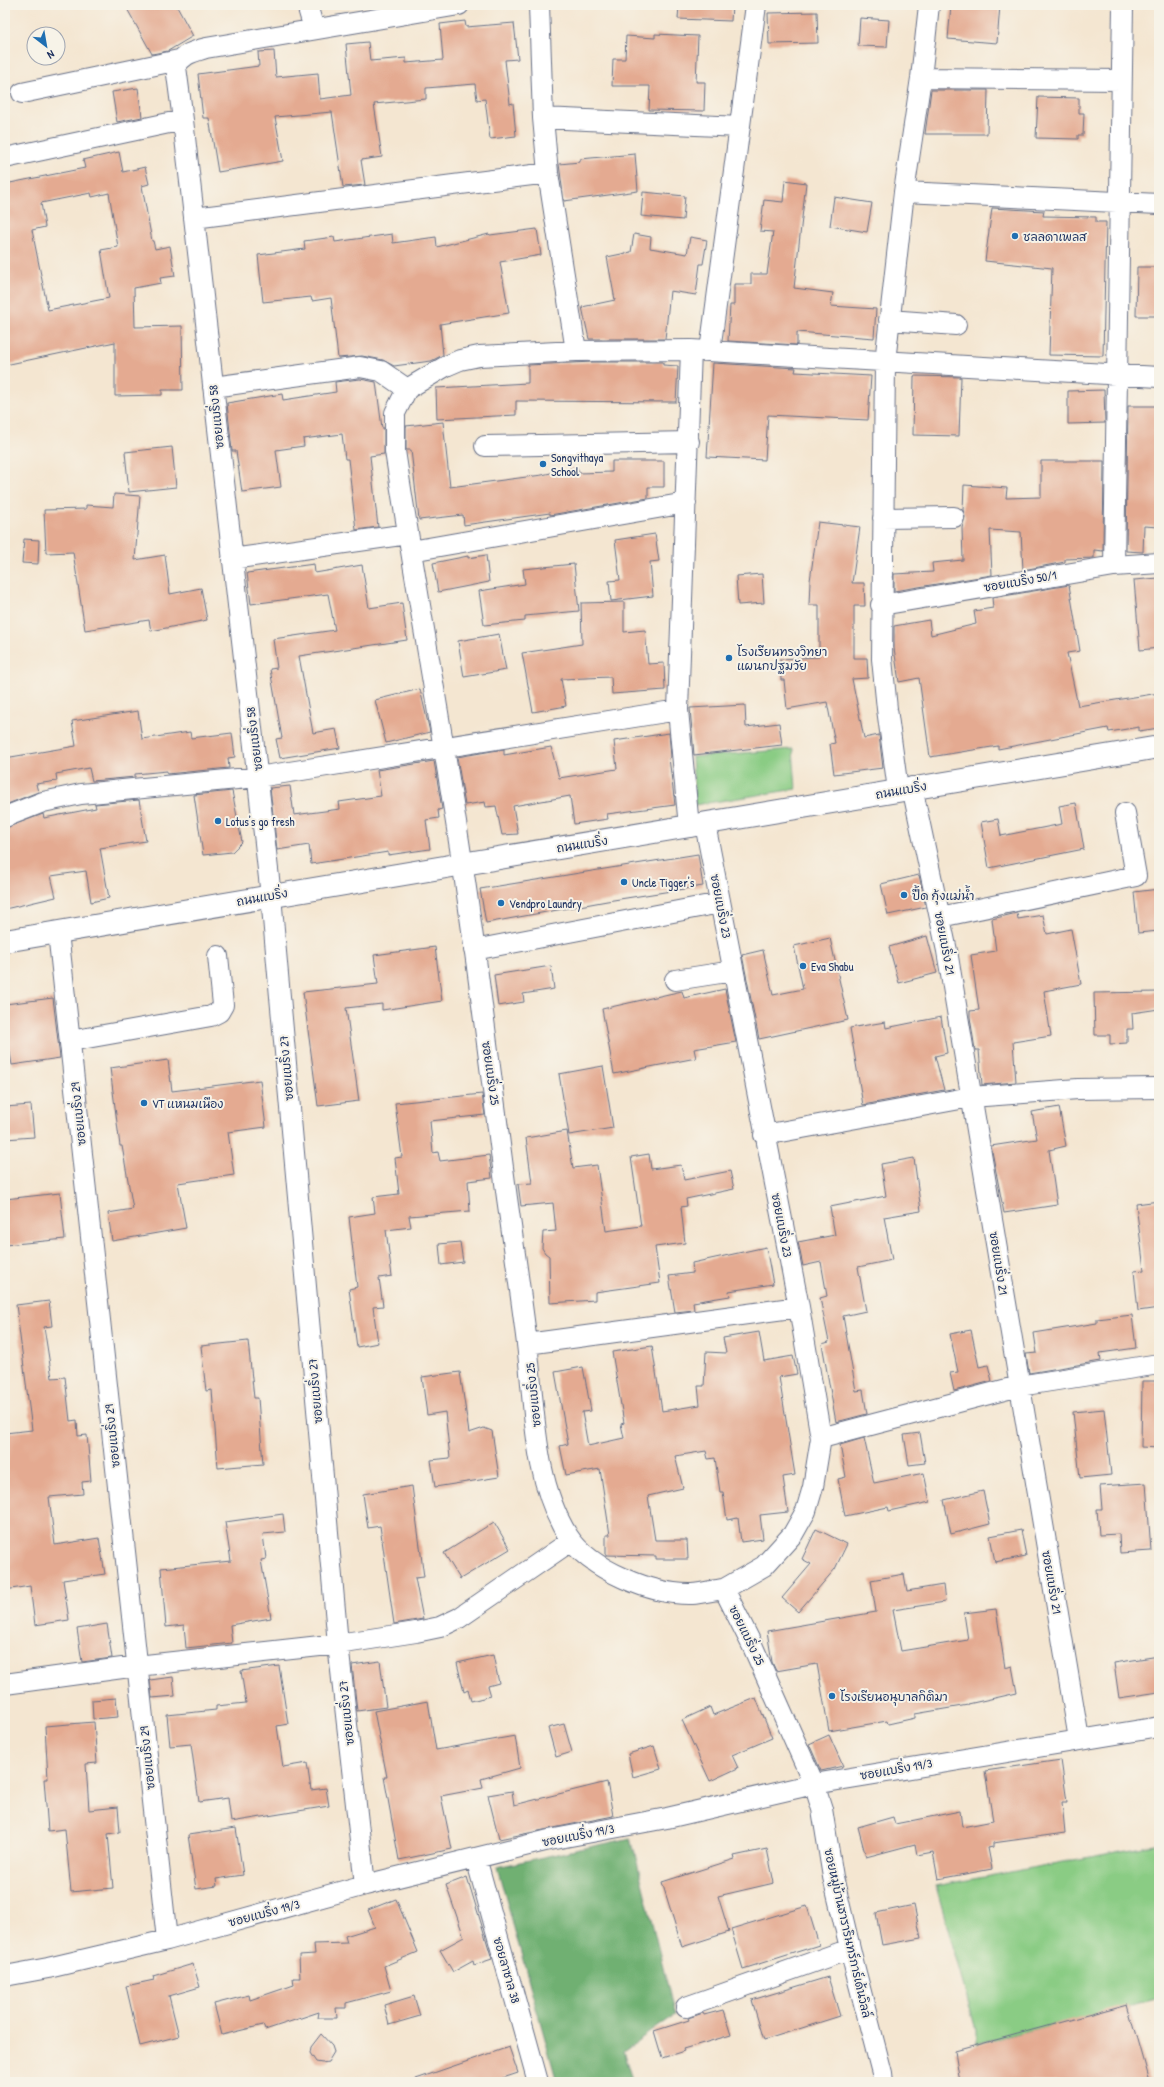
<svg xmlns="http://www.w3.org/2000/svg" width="1164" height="2087" font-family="'Patrick Hand','Playpen Sans Thai',sans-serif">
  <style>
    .green { fill: #8acc84; stroke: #527e71 }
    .forest { fill: #6fb072; stroke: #457068 }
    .building { fill: #e4aa91; fill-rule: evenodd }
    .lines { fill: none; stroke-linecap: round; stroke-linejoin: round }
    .minor-casing { stroke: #676f86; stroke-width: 22 }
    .major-casing { stroke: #676f86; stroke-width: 24 }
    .minor { stroke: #fff; stroke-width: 20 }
    .major { stroke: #fff; stroke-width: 22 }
    .poi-dot { fill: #1f6fb2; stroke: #f7f3e8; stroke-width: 1.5 }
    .labels { text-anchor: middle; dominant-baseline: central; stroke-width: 4; stroke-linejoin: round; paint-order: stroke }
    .poi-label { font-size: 12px; fill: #1b2f5e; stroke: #f7f3e8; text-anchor: start }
    .street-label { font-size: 12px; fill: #1b2f5e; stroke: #f7f3e8 }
  </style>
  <rect width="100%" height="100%" fill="#f7f3e8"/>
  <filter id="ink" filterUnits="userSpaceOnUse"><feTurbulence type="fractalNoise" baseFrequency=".025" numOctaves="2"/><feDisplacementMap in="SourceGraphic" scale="8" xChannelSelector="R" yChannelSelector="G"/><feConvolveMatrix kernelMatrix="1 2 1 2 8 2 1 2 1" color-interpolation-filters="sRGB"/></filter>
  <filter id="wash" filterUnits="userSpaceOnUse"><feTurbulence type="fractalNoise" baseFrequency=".012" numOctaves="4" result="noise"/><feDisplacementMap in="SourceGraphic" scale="16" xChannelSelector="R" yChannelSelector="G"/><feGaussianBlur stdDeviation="0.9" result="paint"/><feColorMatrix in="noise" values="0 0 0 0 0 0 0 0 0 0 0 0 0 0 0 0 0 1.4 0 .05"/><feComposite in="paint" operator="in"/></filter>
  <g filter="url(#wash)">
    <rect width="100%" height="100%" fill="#f4e6d1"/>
    <path class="green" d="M793,749l3,40 -101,16 -3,-48z
      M1159,1844v154l-183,46v-14l-40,-144z"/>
    <path class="forest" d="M631,1838l44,177 -52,37 10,30h-76l-60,-215z"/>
    <g id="blocks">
      <path class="building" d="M125,5h51l17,31 -25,15 -16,3z
        M679,5h53l-1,16 -53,-2z
        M951,5h49l-3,38 -49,-4z
        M817,12l1,31 -49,1 -1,-31z
        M860,18l29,2 -2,27 -29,-1z
        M465,21l1,6 48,-4 4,36 -13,1 5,44 3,-1 3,33 -26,3 -5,-40 -8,1 -2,-16 -49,4v11l-52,5 8,53 -21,3 4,25 -22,2 -11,-75 -57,5 8,44 -65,11 -9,-54h-6l-5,-44 61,-8 -1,-14 16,-1 2,26 42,-4 2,26 31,-4 -5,-51 22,-2 2,19 36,-3v5l37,-3 -3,-36z
        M655,34l43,2 -2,46h9l-1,29 -55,-1 1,-24h-38l1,-27h12l1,-23 29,2z
        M138,88l4,29 -25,5 -5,-30z
        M931,90h57l-1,44h-62z
        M1038,97l41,1v15h5l-1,22h-5v4l-42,-1z
        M119,152l4,20 22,-5 4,17 -7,2 10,55h1l2,8 15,-3 5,30 -15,2 1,5 -27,5 1,39 47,-1 1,64h-21v5l-47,1v-54l-110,23v-181l80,-16 -2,-8zM91,193l1,4 17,-4 9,54 -17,3 8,48 -61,12 -16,-80 13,-3 -4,-24z
        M635,154l3,37 -74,10 -5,-37 21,-2v-3z
        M785,180l21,3 -12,105 39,5 -2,13 45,3 -2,29 -77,-6v13l-69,-4 2,-36h4v-21h17v-10h16l6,-42 -13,-1 4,-31 19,2z
        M643,192l42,4 -2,24 -42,-4z
        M834,197l38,6 -5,29 -37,-6z
        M992,208l52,3 -1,5 53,1v5h10l-3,134 -54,-1 3,-87 -67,-7z
        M537,229l4,26 -41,7 9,51 -69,11 3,31 -12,6 -37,5 -11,-6 -21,-4 -24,2 -7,-60 -19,3 -1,-4 -48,5 -5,-47 47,-6 -1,-8 30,-4 1,5 57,-8 1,9 43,-6 1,10 52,-13 1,1z
        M634,234l17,3 -1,11 37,6 3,-17 17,3 -4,24h-3l-4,31 -26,-4 -5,48h-76l-7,-32 33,-7 -8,-43 24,-5z
        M1137,267h22v49h-23z
        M593,362h70v3l15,1 -2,36 -160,-1v14l-79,4 -1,-31 92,-5v-18z
        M713,363l83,5 -1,4 76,4 -3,44 -100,-5 -3,45 -58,-3z
        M914,376l47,1 -2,59 -46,-1z
        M360,379l16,3 6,46h2v26l-14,2 8,71 -22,3 -8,-71h-3l-3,-25 -39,5 1,7 -28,4 5,37 -39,5 -6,-41h-4l-5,-48 55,-9 1,6 53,-8 -1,-10z
        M1104,390l1,33 -37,1v-33z
        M1128,406h31v121l-15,-1 -1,26 -17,-1z
        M443,422l7,65 92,-12 35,-8 2,6 33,-1v-11h52v26h-16v11l-98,17v-2l-86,12 -1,-10 -44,5 -8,-70h-5v-24z
        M172,447l4,40 -47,5 -4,-40z
        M1041,461h63l-1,90 -9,-1v8l-29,1v3l-42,8 -2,-38 -31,-2 2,45 -98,16v-17l39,-2 -1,-9 31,-3 -1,-32 3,-11 -2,-7 1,-25 43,3 -1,10 35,-1z
        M114,494l26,2 -5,64 30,-5 5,39 31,-6 6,32 -56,11 -2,-11 -64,10 -12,-78 -27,1 -2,-43 42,-1v-4l27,2z
        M818,522l42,5 -8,56h12l1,23h-11v52h13l1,20 -16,1 12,59 15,-3 4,33 -49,6 -4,-30 5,-1 -8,-41 -40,7 -3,-29h-3l-1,-21 39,-2v-52h-10l1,-24z
        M655,534l4,27 -9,1 3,34 -42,5 -2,-20 11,-1 -5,-40z
        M24,539l15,1 -1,24 -16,-1z
        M486,555l3,27 -51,10 -5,-29 35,-7v2z
        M314,564l1,9 47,-8 7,43 33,-5 5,37 -108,16 14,77 23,-4 4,19 -60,10 -4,-19 6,-1 -12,-69 7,-1 -4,-29 62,-9 -7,-36 -77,10 -4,-31z
        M574,564l5,47 -54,5v5l-41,4 -5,-34 46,-7 -2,-15z
        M762,574l2,29 -26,2 -2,-29z
        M1159,578v70l-19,2 -6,-70z
        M1069,585l11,66 -13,2 11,53 81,-13v35l-20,3v-4l-30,5 -1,-4 -110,21v-3l-68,11 -11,-79 -20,4 -5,-34v-22l35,-6 2,15 45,-11 -2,-13 19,-3 -1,-10z
        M624,602v30l21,-2 3,34 16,-1 1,27 -53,4 -1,-17 -50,2 5,27 -33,6 -11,-59 60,-9 -1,-41z
        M499,634l7,36 -42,7 -6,-36z
        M420,689l10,43 -44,11 -11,-43z
        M745,705l1,22 33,-4 3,22 -88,10 -4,-47z
        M138,711l4,28 48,-7 1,6 41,-5 3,24 -7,1 1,10 -62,6v-3l-32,3v3l-43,4 -3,-13 -33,6 1,7 -21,3 2,8 -33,13v-47l71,-12 -4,-25z
        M669,733l2,24 -2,1 6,47 -68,9 1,5 -34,5 -4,-28 -57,10 5,28 -16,1 -6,-29 -10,1 -1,-5 -20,3 -8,-48 47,-8v6l47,-8 8,31 58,-9 -3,-28z
        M434,761l8,48 -4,1 1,8 -13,2 4,29 -42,6v-3l-77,12 -2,-19 -32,5 -7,-62 20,-2 4,29 46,-6 -1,-7 42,-6 -4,-26z
        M232,791l10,51 -10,10 -29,3 -9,-60z
        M139,800l7,41 -46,7 9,50 -18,4 -5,-31 -35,5 5,21 -51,12v-81l38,-14 1,4 52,-10 -1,-4z
        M1076,803l8,46 -95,19 -8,-46 17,-3 3,17 61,-12 -3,-18z
        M698,854l5,32 -96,15 -121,22 -6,-34z
        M919,875l7,32 -38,8 -7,-31z
        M1159,889v42l-21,2 -4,-41z
        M1017,913l1,6 25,-4 4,19 24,-5 10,55 -37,7 7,45 -38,6 3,40 -34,3 -3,-35h-4l-5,-33v-6l9,-1 -8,-55 25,-4 -4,-32z
        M927,936l10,37 -38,10 -10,-36z
        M830,938l18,82 -89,19 -17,-84 21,-5 10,45 30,-6 -9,-43z
        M435,947l7,54 -60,9v-6l-36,4 13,93 -41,5 -15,-114 75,-8 -4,-29z
        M551,966l3,23 -31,5 1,8 -26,4 -4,-31z
        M725,989l11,53 -42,7 2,9 -82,16 -12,-65 80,-18 2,7z
        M1159,992v17l-27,4 1,16h-6v14l-17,1v-9h-15l-1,-42z
        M53,998l7,60 -48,7 -3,-18 -4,1v-44z
        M941,1017l6,36 -12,3 9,34 -81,15 -13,-77 35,-6 1,6z
        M168,1060l4,31 88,-11 6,47 -38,5 6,43 -56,8 8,45 -74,13 -4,-28 25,-4 -11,-63h-2l-10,-78z
        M603,1066l10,62 -44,7 -10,-61z
        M482,1094l3,21 -55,6 3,32 5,-1 2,9 49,-6 3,23 -24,3 2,30 -61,5 2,11 -25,3 6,46 -13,2 4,28 -10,1 5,36 -21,4 -8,-58 8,-2 -8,-70 26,-4 -2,-16 26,-3 -4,-36 7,-1 -7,-54z
        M31,1105l3,32 -29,2v-32z
        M1059,1107l7,39 -17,4 8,55 -53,8 -13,-67 46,-7 -5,-27z
        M567,1131l6,37 24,-3 9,66 35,-5 -10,-69 18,-3 2,15 30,-4 3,15 46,-9 4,18 -48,10 1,7 -6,1 4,36 -30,4 5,36 -65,9v8l-45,3 -1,-47 -4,-3 -3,-5 1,-16 13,-1 -3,-28 -32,3 -3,-22 14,-1 -6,-45z
        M914,1158l7,53 -37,6 8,43 -34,7 8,44 -23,5 13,75 7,-1 4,24 -31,8 -14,-78 7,-2 -9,-44 7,-2 -6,-34 -18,4 -5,-24 37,-7 -5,-28 56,-11 -5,-32z
        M60,1193l5,46 -60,6v-46z
        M1159,1201v107l-21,3 -4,-40 10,-1 -8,-66z
        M460,1242l3,20 -22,3 -2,-21z
        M766,1247l7,37 -44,7 1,5 -37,6 1,8 -19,2 -6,-36 24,-3 -1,-10z
        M49,1301l3,25 -8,1 8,51 13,-1 5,44 7,-1 1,16 9,-1 4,46 -9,1 1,12 -34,3 6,48 44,-7 6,36 -42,6 6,40 -34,5 -5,-39 -25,4v-157l27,-3 -16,-125z
        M1132,1315l4,33 -36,5 1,8 -72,12 -3,-19 11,-1 -3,-20 63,-10v-4z
        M971,1330l8,37 9,-2 4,16 -38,10 -4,-18 8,-1 -8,-38z
        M759,1332l5,29 29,-5 4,18 -18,3 16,98 -12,2 5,35 -28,3 3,24 -22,3 -3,-24 -11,2 -4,-28h-3l-5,-34 -7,1 -2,-8 -31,5 8,32 -35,8 7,44h32l1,19h-32v-3l-50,-1v-20h4l-10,-66 -34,6 -6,-29 8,-2 -13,-72 28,-5 8,44 -9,1 6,34 36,-8 -3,-14 3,-1 -12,-71 40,-6 10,65 38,-6 -2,-19h6l2,-34 20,1 -3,-15z
        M248,1341l6,57h4l5,66 -45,4 -6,-78 -6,1 -5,-45z
        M460,1372l9,61 15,-5 8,3 7,46 -64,10 -4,-27 19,-2 -5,-46 -18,3 -5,-38z
        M1142,1381h17v67l-18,-1z
        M1104,1409l7,66 -31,3 -7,-66z
        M920,1433l5,30 -16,2 -5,-30z
        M864,1438l10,45 50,-10 6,29 -41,9 -1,-4 -43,9 -7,-37 8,-2 -6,-32z
        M1146,1483l5,68 -31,2 -1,-19 -20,1 -2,-26h5l-2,-23z
        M412,1486l12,91 -9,1 8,41 -29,5 -14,-98 -12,2 -5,-34z
        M983,1491l7,33 -39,10 -7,-34z
        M283,1514l2,18 -22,2 3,25 -5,1 10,58 -41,7 2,18 -46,5 -2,-23 -18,2 -5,-59 70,-7 -6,-39z
        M494,1522l16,27 -50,30 -16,-26z
        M816,1529l31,15 -12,25 -37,43 -16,-14 29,-34 -9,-5z
        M1021,1530l5,26 -31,6 -5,-26z
        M904,1574l3,17 36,-6 2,17 -52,8 8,41 67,-11 -4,-27 32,-4 9,59 7,-2 5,27 -49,11v1l-53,9v4l-27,6 -1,-3 -58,10 -12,-67 -41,7 -4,-9 -5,-31 109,-19 -5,-32z
        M107,1624l5,34 -30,4 -5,-33z
        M493,1655l6,28 -11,3 3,10 -20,5 -3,-11 -4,2 -7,-29z
        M1159,1656v36l-40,6 -5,-35z
        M380,1661l6,46 -29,4 -5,-46z
        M279,1666l9,58 -11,2 6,41 24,-4 4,27 15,-2 3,18 -98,16 -3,-24 -29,4 -8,-58 -21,2 -3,-31 49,-5v-4l30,-3 -5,-32z
        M173,1677l2,19 -23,2 -2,-18z
        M116,1698l2,19 -25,2 -1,-19z
        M756,1698l16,40 -40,17 6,13 -28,13 -28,-61 28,-13 3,8z
        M428,1701l8,49 79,-14 5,32 -39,11 2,9 -42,8 11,53 -53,11 -15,-83h3l-13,-66z
        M94,1722l3,41 -11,1 3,46 29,-3 2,25 -12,2 5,54 -42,4 -6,-63 -17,2 -4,-52h4l-3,-53z
        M564,1724l8,28 -16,5 -8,-29z
        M829,1735l14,31 -22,5 -12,-27z
        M654,1746l7,23 -28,8 -5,-23z
        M1061,1760l6,42h-5l3,31 -72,10v4l-5,1 4,21 -54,10 -5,-27 -16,3 -2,-11 -49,13 -8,-30 35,-10 2,7 65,-13 2,16 31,-6 -8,-50z
        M607,1782l6,34 -114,23 -11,-44 24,-4 2,14z
        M236,1828l7,47 -27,4 1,7 -21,3 -8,-54z
        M767,1849l7,34 -56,13 11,36 -47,15 -20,-65 73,-23 -1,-3z
        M467,1877l25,82 -18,6 -1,-4 -20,11 -13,-22 24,-13 -18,-52z
        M396,1899l22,53 -34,14 7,25 -45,12v5h-10l1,10h-19l1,-6 -54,18 -2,-5 -41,10 -8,-31 35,-9 1,5 44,-15 -1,-7h7l-1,-23 16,-1 -1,-10 33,-1 -2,-7 30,-9 -7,-17z
        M914,1905l7,33 -39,7 -6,-32z
        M807,1906l12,39 -76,24 -12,-40z
        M193,1964l7,23 -31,9 10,40 -39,10 -14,-60 28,-6 -1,-4z
        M828,1977l12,39 -76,24 -12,-40z
        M414,1996l6,20 -31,9 -5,-20z
        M1128,2004l22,78h-190l-5,-31z
        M723,2010l8,25 -48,14 1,2 -22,7 -8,-27 35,-11 -1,-2 15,-5 1,2z
        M321,2034l11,12 2,6 -6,10 -6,1 -6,-1 -6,-9 1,-6z
        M509,2047l9,26 -27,9h-75v-3z"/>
    </g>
  </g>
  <g filter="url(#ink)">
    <use href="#blocks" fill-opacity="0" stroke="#676f86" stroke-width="1"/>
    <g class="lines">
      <g class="minor-casing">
        <path id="minor" d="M307,5l7,24
          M539,5l4,113 5,55 28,178
          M921,78l200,2
          M22,93l157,-33
          M543,118l197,9
          M183,120l-7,-53c6,-13 17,-15 30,-19l253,-43
          M5,158l178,-38 88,776 67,748 27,241
          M904,192l255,12
          M194,218l354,-45
          M889,320l67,5
          M710,351l46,-346
          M213,387l147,-20 21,4 26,18 39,-23 14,-6 19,-4 97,-5 115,-1 468,27
          M407,389l-12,24v38c21,137 46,273 67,410 17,112 30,225 45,337 7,49 14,97 20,146 8,64 6,136 41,192 22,34 85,59 124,58 11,-1 22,-4 32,-5l29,58 61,137 8,25 11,68 22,92 27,104 1,9
          M485,446l204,-4
          M883,518l71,-1
          M411,551l275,-48
          M232,559l176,-25
          M1114,566l9,-561
          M881,605l233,-39 45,-3
          M912,787l35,164 132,788
          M898,790l-11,-81 -5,-50 3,-297 19,-170 17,-114 8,-73
          M5,817l38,-15 38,-8 177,-17 420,-67
          M705,824l94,483 22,131 -8,49 -7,24 -13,23 -29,32 -40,23
          M689,827l-11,-117 13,-360
          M940,917l196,-41 -11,-63
          M58,932l109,1008
          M474,950l246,-47
          M675,980l58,-9
          M70,1041l141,-25 8,-4 4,-7 -5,-49
          M764,1135l207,-38 107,-8 81,-1
          M527,1344l272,-37
          M821,1438l198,-52 140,-22
          M5,1684l132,-18 201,-22 78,-12 24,-5 19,-9 112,-77
          M476,1858l62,224
          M5,1976l43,-8 119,-28 198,-55 184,-45 118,-22 147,-34 345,-57
          M686,2007l164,-58"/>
      </g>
      <g class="major-casing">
        <path id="major" d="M5,941l1154,-194"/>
      </g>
      <use href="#minor" class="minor"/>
      <use href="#major" class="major"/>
    </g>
  </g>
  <g class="poi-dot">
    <circle cx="1015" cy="236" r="4"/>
    <circle cx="543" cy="464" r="4"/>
    <circle cx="729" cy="658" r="4"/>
    <circle cx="218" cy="821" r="4"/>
    <circle cx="624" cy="882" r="4"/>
    <circle cx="904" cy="895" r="4"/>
    <circle cx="501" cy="903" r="4"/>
    <circle cx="803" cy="966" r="4"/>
    <circle cx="144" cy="1103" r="4"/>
    <circle cx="832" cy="1696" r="4"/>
  </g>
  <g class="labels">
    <g class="poi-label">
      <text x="1023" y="236">ชลลดาเพลส</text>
      <text x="551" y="457">Songvithaya<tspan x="551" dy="14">School</tspan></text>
      <text x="737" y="651">โรงเรียนทรงวิทยา<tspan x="737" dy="14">แผนกปฐมวัย</tspan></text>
      <text x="226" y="821">Lotus's go fresh</text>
      <text x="632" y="882">Uncle Tigger's</text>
      <text x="912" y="895">ปื้ด กุ้งแม่น้ำ</text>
      <text x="509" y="903">Vendpro Laundry</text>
      <text x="811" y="966">Eva Shabu</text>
      <text x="152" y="1103">VT แหนมเนือง</text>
      <text x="840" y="1696">โรงเรียนอนุบาลกิติมา</text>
    </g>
    <g class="street-label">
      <text transform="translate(216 417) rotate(-96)">ซอยแบริ่ง 58</text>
      <text transform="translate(1020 581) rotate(-10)">ซอยแบริ่ง 50/1</text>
      <text transform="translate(254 739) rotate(-97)">ซอยแบริ่ง 58</text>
      <text transform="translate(901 790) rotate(-10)">ถนนแบริ่ง</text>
      <text transform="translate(582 844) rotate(-9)">ถนนแบริ่ง</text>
      <text transform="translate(262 897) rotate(-10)">ถนนแบริ่ง</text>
      <text transform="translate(721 906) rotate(79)">ซอยแบริ่ง 23</text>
      <text transform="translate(945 943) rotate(79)">ซอยแบริ่ง 21</text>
      <text transform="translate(286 1068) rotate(-95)">ซอยแบริ่ง 27</text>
      <text transform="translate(491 1073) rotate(82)">ซอยแบริ่ง 25</text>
      <text transform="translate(78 1114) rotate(-96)">ซอยแบริ่ง 29</text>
      <text transform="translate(782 1225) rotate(79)">ซอยแบริ่ง 23</text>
      <text transform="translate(999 1263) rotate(81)">ซอยแบริ่ง 21</text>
      <text transform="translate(315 1391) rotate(-95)">ซอยแบริ่ง 27</text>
      <text transform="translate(533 1395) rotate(-96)">ซอยแบริ่ง 25</text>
      <text transform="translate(112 1436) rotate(-96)">ซอยแบริ่ง 29</text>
      <text transform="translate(1052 1582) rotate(80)">ซอยแบริ่ง 21</text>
      <text transform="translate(747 1635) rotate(64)">ซอยแบริ่ง 25</text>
      <text transform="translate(346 1713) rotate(-96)">ซอยแบริ่ง 27</text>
      <text transform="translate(147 1758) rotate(-96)">ซอยแบริ่ง 29</text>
      <text transform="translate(896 1769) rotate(-10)">ซอยแบริ่ง 19/3</text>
      <text transform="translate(578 1835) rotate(-11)">ซอยแบริ่ง 19/3</text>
      <text transform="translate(264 1913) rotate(-15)">ซอยแบริ่ง 19/3</text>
      <text transform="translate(848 1933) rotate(77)">ซอยหมู่บ้านธารารินทร์การ์เด้นวิลล์</text>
      <text transform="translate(507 1970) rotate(74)">ซอยลาซาล 38</text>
    </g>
  </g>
  <rect width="1164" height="2087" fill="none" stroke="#f7f3e8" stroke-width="20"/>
  <g transform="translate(46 46) rotate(149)"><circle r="19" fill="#f7f3e8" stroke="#9fa5b1"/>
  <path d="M0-3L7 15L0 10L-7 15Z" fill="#1f6fb2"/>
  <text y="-6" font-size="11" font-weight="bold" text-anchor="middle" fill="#1b2f5e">N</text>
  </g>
</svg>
